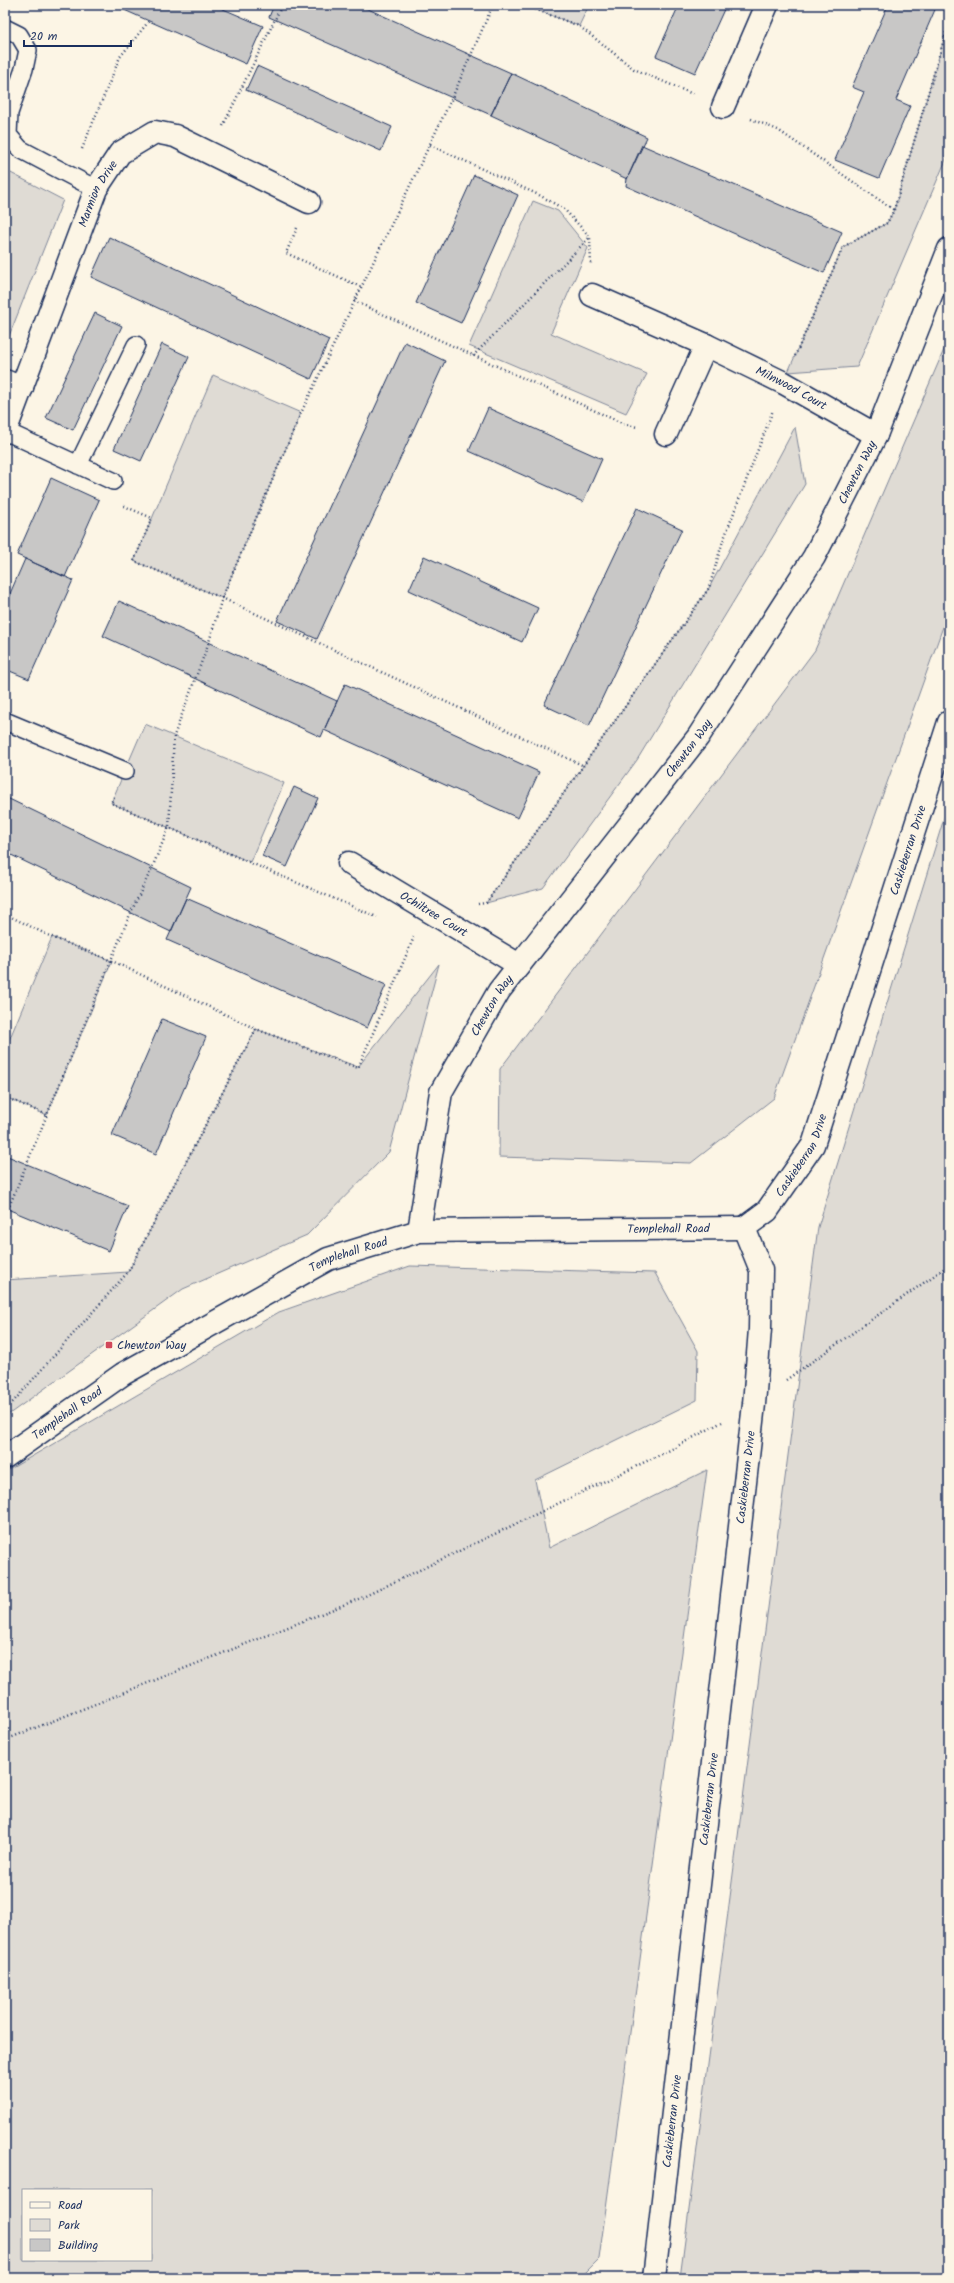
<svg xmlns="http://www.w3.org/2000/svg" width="954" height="2283" font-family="Kalam,sans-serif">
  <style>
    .green { fill: #dfdbd4; stroke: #7d8599; fill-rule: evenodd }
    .building { fill: #c8c7c6; stroke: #1b2f5e }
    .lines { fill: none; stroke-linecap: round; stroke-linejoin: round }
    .lane-casing { stroke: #1b2f5e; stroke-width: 20 }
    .street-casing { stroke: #1b2f5e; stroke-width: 25 }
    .secondary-casing { stroke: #1b2f5e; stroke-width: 25 }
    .path { stroke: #1b2f5e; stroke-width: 2.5; stroke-dasharray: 1 3; stroke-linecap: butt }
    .lane { stroke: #fcf5e5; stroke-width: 17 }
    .street { stroke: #fcf5e5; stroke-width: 22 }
    .secondary { stroke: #fcf5e5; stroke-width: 22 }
    .poi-dot { fill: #d1495b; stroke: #fcf5e5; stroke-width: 1.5 }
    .labels { text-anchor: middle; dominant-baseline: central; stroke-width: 3; stroke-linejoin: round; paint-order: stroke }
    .street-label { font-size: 12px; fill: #1b2f5e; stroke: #fcf5e5 }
    .poi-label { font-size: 12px; fill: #1b2f5e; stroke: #fcf5e5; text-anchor: start }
  </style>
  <rect width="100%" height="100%" fill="#fcf5e5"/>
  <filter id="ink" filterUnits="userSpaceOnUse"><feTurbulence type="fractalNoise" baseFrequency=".025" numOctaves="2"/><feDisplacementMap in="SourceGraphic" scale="8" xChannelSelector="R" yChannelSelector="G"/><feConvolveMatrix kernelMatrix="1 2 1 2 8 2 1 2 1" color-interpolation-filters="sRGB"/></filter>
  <g filter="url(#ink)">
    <path class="green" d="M524,5h65l-10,21z
      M949,22v124l-4,16 -88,205 -69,5 55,-125 44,-24 7,-13z
      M5,170l58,30 -54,136 -4,-2z
      M533,201l25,10 30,37 -37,85 96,41 -21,39 -157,-67z
      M949,338v272l-175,488 -83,65 -192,-6 1,-88 315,-419z
      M213,375l88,38 -79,185 -88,-37z
      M795,427l10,57 -168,276 -94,128 -57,15 223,-315z
      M145,724l139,59 -34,79 -139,-59z
      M949,802v1476h-269l138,-1051z
      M52,937l60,24 -65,154 -42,-18v-47z
      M439,964l-50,188 -82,83 -124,54 -178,128v-137l123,-8 128,-243 102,38z
      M410,1266l245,7 43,78 -1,49 -162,80 14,68 158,-78 -108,789 -19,19h-575v-806l274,-160zM23,2190h128v70h-128z"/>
    <path class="building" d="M113,5h101l49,21 -17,38z
      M274,5h85l152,68 -20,42 -222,-98z
      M679,5h47l-31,68 -39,-17z
      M888,5h49l-41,95 14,6 -31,72 -44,-18 29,-68 -12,-5z
      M257,66l135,61 -11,24 -135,-61z
      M511,73l136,64 -20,42 -136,-64z
      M642,145l200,87 -18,41 -198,-87 1,-7z
      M474,175l44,20 -57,128 -45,-20z
      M109,237l220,103 -18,39 -220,-102z
      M95,313l27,13 -49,104 -27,-12z
      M405,342l40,19 -128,278 -40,-18z
      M162,344l27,13 -48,104 -27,-12z
      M488,408l114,51 -19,43 -114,-51z
      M51,478l48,22 -34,77 -48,-22z
      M637,508l45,21 -93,197 -45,-21z
      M424,556l114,52 -16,34 -113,-52z
      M25,559l48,21 -44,99 -24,-10v-64z
      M119,601l218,100 -16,36 -218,-101z
      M345,684l194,88 -21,46 -194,-88z
      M294,787l24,11 -31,69 -25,-11z
      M5,797l186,90 -20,45 -166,-80z
      M186,898l200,87 -19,43 -200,-88z
      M162,1019l44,18 -50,117 -44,-19z
      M5,1155l123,51 -19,45 -104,-43z"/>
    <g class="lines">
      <g class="lane-casing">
        <path id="lane" d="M5,28l14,7 9,15 -4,19 -15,44 -1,22 12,14 76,40
          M5,431l108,50
          M78,465l58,-120
          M5,721l120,50"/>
      </g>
      <g class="street-casing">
        <g id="street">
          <path d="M723,107l44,-102"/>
          <path id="s1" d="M592,295l114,50 78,38 92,52"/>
          <path d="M5,381l17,7"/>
          <path id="s2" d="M5,432l91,-243 24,-36 35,-21 20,4 134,66"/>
          <path d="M666,434l40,-89"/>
          <path id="s3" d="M349,863l170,102"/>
          <path id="s4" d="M419,1231l22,-139 58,-101 199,-254 116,-180 62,-122 73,-186"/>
          <path id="s5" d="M5,1457l118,-83 205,-115 91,-28 325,-3"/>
        </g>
      </g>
      <g class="secondary-casing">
        <g id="secondary">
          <path id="s6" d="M654,2278l100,-874 6,-75 1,-59 -17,-42 23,-17 46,-66 136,-423"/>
        </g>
      </g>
      <path class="path" d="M524,5l55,21 55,43 61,26
        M751,119l27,11 116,80
        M223,126l59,-121
        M430,145l109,50 25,14 26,28 1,29
        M82,149l38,-92 29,-36
        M297,228l-11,25 75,34
        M354,301l270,123 13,3
        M473,356l117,-119
        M795,356l48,-109 44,-24 7,-13 55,-188
        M124,506l28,12 -18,43 88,37 360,167
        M114,797l-3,6 266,114
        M478,904l8,-1 223,-315 13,-44 51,-134
        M5,914l47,23 60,24 144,68
        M5,1097l42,18
        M5,1225l3,-16 123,-297 21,-44 17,-41 5,-91 35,-94 13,-44 79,-185 151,-315 41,-93
        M786,1380l163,-115
        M5,1406l8,-4 115,-130 128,-243 102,39 56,-131
        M5,1740l356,-142 309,-148 52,-28"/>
      <use href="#lane" class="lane"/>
      <use href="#street" class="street"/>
      <use href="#secondary" class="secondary"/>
    </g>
  </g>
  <rect class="poi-dot" x="105" y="1341" width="8" height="8" rx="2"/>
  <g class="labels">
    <g class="street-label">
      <text stroke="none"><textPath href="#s2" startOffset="256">Marmion Drive</textPath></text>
      <text stroke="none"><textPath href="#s1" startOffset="220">Milnwood Court</textPath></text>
      <text stroke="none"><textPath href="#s4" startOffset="889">Chewton Way</textPath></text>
      <text stroke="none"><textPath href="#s4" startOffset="565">Chewton Way</textPath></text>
      <text stroke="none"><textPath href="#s6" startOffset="1478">Caskieberran Drive</textPath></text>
      <text stroke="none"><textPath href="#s3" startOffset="99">Ochiltree Court</textPath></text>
      <text stroke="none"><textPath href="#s4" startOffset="241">Chewton Way</textPath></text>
      <text stroke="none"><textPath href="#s6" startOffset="1154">Caskieberran Drive</textPath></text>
      <text stroke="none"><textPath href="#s5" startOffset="724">Templehall Road</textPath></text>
      <text stroke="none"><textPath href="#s5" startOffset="400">Templehall Road</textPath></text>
      <text stroke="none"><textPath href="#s5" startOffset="76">Templehall Road</textPath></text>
      <text stroke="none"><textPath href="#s6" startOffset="806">Caskieberran Drive</textPath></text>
      <text stroke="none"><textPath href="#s6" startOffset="482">Caskieberran Drive</textPath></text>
      <text stroke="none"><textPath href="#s6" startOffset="158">Caskieberran Drive</textPath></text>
    </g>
    <g class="poi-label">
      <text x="117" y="1345">Chewton Way</text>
    </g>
  </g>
  <rect width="954" height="2283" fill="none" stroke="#fcf5e5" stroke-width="20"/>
  <rect x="10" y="10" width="934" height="2263" fill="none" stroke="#1b2f5e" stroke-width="1.5" filter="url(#ink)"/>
  <rect x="22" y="2189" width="130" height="72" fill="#fcf5e5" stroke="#a2a6af"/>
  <rect x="30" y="2202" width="20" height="6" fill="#fcf5e5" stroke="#a2a6af"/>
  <text x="58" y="2209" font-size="12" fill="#1b2f5e">Road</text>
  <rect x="30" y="2219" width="20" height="12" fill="#dfdbd4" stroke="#a2a6af"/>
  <text x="58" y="2229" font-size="12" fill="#1b2f5e">Park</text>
  <rect x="30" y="2239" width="20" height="12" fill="#c8c7c6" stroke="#a2a6af"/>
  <text x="58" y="2249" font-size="12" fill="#1b2f5e">Building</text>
  <path d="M24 40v6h107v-6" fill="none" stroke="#1b2f5e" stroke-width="2"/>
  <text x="30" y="40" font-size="12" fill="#1b2f5e" stroke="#fcf5e5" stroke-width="3" paint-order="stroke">20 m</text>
</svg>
